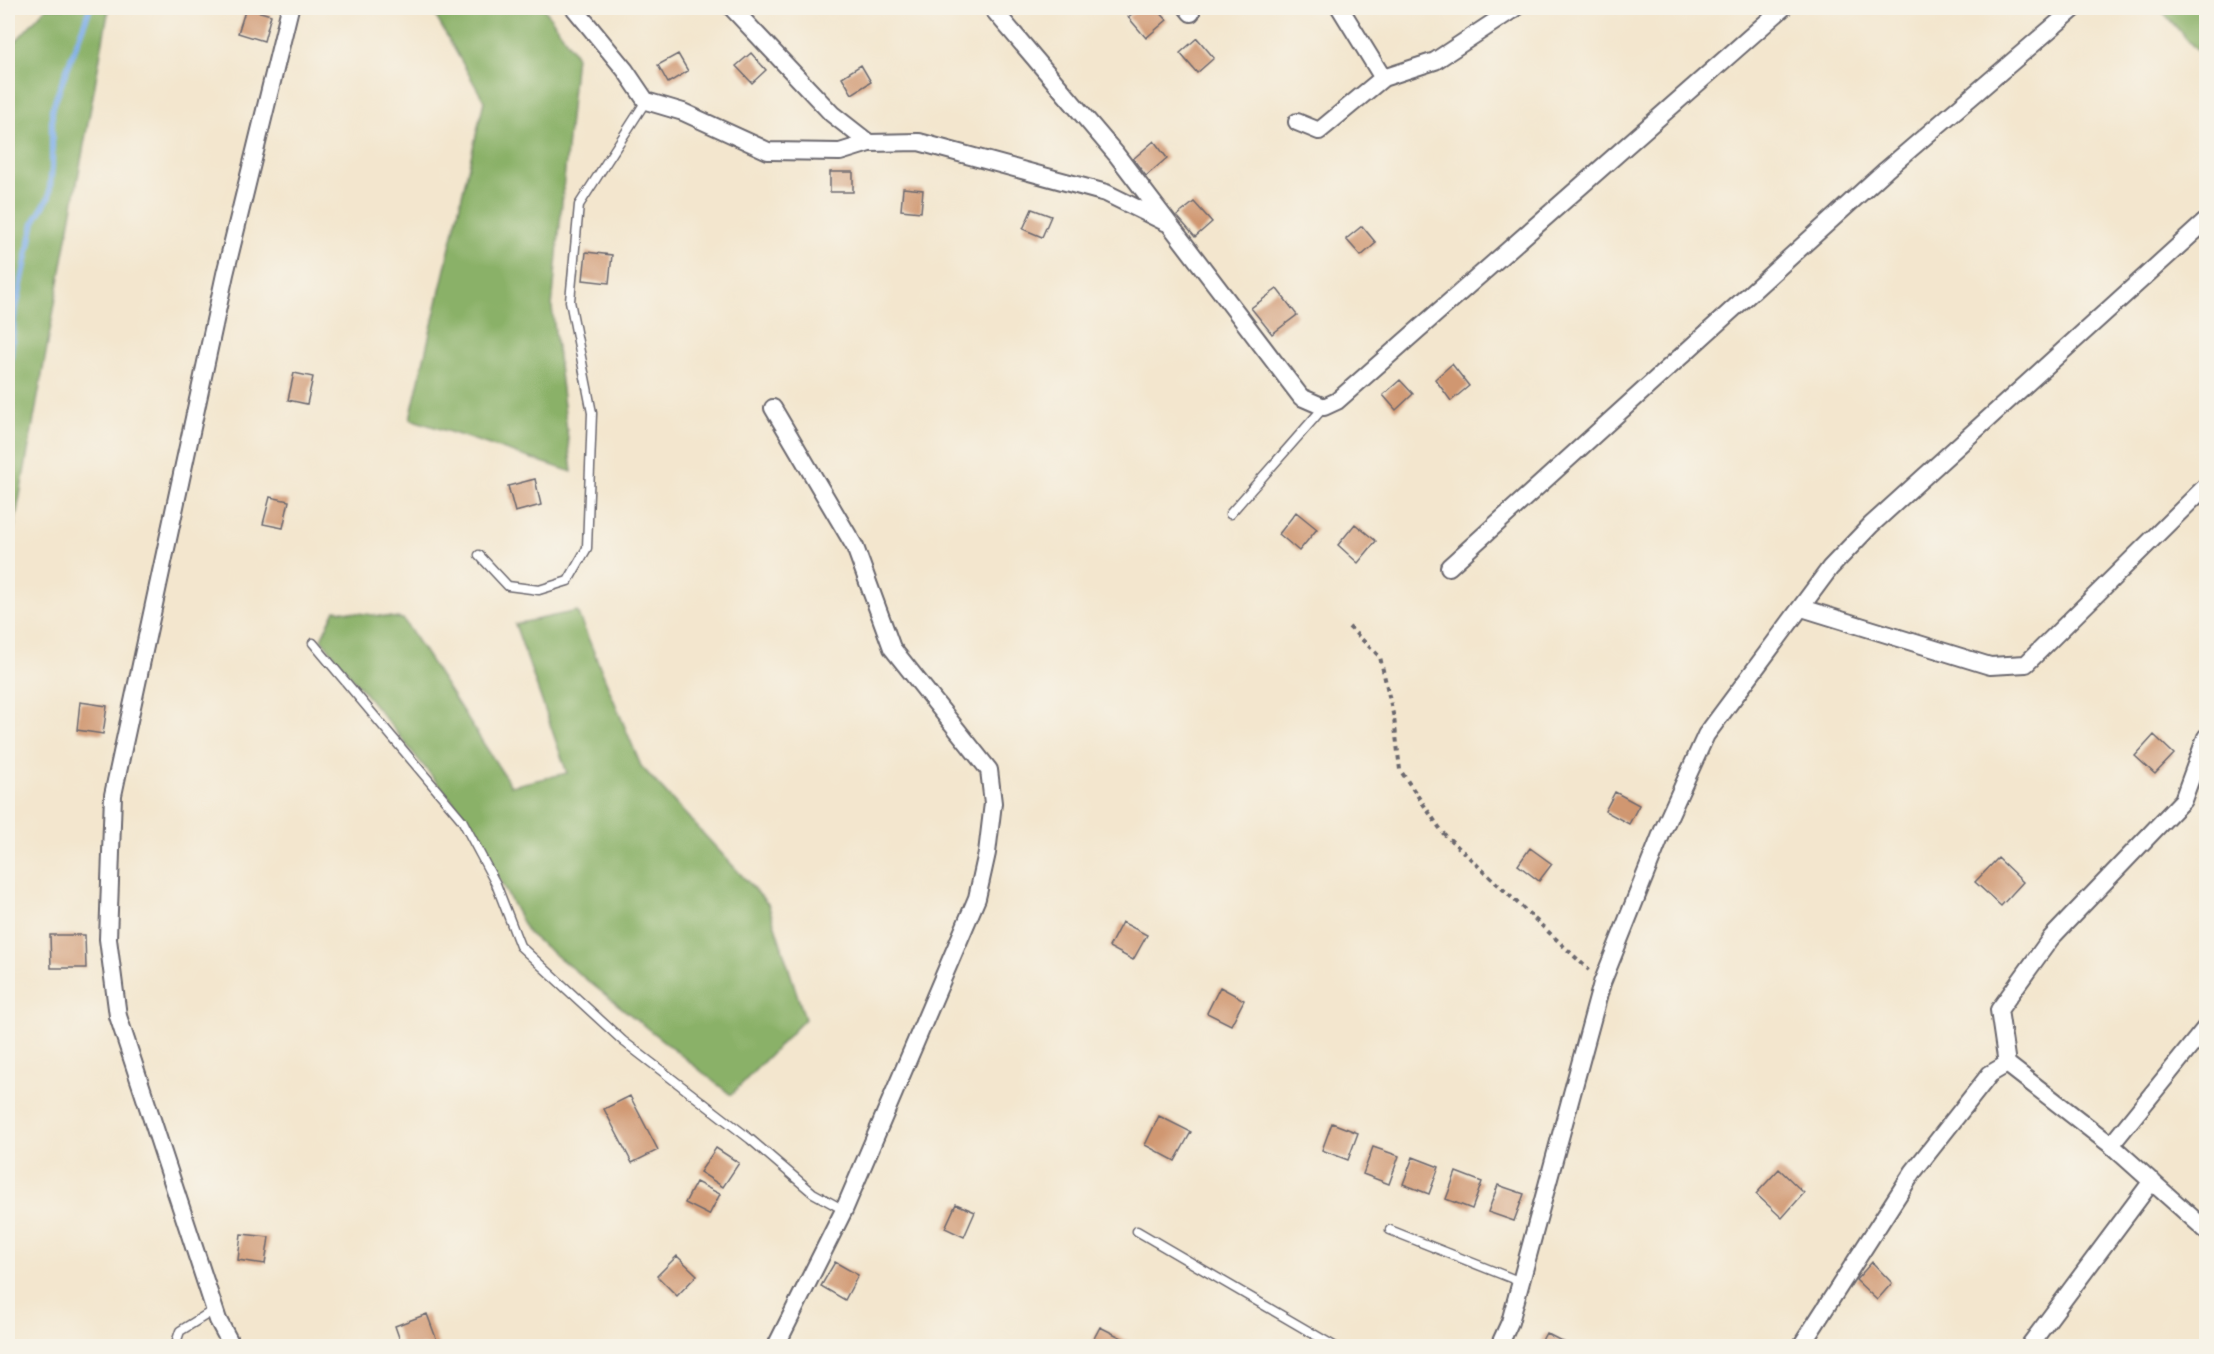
<svg xmlns="http://www.w3.org/2000/svg" width="2214" height="1354" font-family="'Balsamiq Sans',sans-serif">
  <style>
    .forest { fill: #8ab168; stroke: #566a52; stroke-width: 1.5 }
    .lines { fill: none; stroke-linecap: round; stroke-linejoin: round }
    .stream { stroke: #7fafe9; stroke-width: 6 }
    .building { fill: #d09771 }
    .service-casing { stroke: #6b676e; stroke-width: 11 }
    .minor-casing { stroke: #6b676e; stroke-width: 20 }
    .path { stroke: #6b676e; stroke-width: 4; stroke-dasharray: 4.5 4.5; stroke-linecap: butt }
    .service { stroke: #fff; stroke-width: 8 }
    .minor { stroke: #fff; stroke-width: 16 }
  </style>
  <rect width="100%" height="100%" fill="#f7f3e8"/>
  <filter id="ink" filterUnits="userSpaceOnUse"><feTurbulence type="fractalNoise" baseFrequency=".0167" numOctaves="2"/><feDisplacementMap in="SourceGraphic" scale="12" xChannelSelector="R" yChannelSelector="G"/><feConvolveMatrix kernelMatrix="1 2 1 2 8 2 1 2 1" color-interpolation-filters="sRGB"/></filter>
  <filter id="wash" filterUnits="userSpaceOnUse"><feTurbulence type="fractalNoise" baseFrequency=".008" numOctaves="4" result="noise"/><feDisplacementMap in="SourceGraphic" scale="24" xChannelSelector="R" yChannelSelector="G"/><feGaussianBlur stdDeviation="1.35" result="paint"/><feColorMatrix in="noise" values="0 0 0 0 0 0 0 0 0 0 0 0 0 0 0 0 0 1.4 0 .05"/><feComposite in="paint" operator="in"/></filter>
  <g filter="url(#wash)">
    <rect width="100%" height="100%" fill="#f3e6ce"/>
    <path class="forest" d="M46,8h63l-101,553v-474l7,-45z
      M431,8h113l32,47 -24,252 20,165 -162,-53 74,-318z
      M2164,8h42v53l-44,-50z
      M335,610l68,9 108,167 56,-13 -52,-149 62,-13 64,155 127,138 37,115 -74,76 -203,-162 -59,-111 -148,-183z"/>
    <g class="lines">
      <path class="stream" d="M8,388l6,-70 20,-96 15,-25 3,-30v-58l38,-101"/>
    </g>
    <g id="blocks">
      <path class="building" d="M246,8l25,7 -7,26 -26,-8z
        M1140,8h16l11,12 -21,18 -18,-21z
        M1197,38l17,20 -17,15 -17,-20z
        M751,53l15,17 -14,13 -16,-17z
        M678,54l10,17 -20,12 -10,-18z
        M861,65l10,17 -19,12 -10,-17z
        M1154,141l13,17 -21,18 -13,-17z
        M830,172h23v20h-23z
        M903,188l20,2 -2,22 -20,-2z
        M1194,202l18,20 -17,15 -18,-21z
        M1032,209l19,7 -9,21 -19,-8z
        M1362,226l14,17 -15,13 -15,-17z
        M586,252l26,3 -3,28 -26,-3z
        M1277,289l20,26 -25,19 -21,-26z
        M1452,364l17,22 -18,15 -16,-22z
        M294,373l19,4 -6,27 -19,-4z
        M1400,380l13,14 -17,16 -13,-15z
        M535,479l6,26 -26,7 -7,-26z
        M270,497l19,4 -6,27 -20,-4z
        M1296,512l21,17 -18,22 -20,-17z
        M1355,524l21,17 -18,22 -20,-18z
        M80,702l27,4 -4,28 -26,-4z
        M2154,735l20,19 -19,20 -20,-18z
        M1615,792l24,13 -10,19 -24,-13z
        M1530,848l22,16 -13,17 -21,-16z
        M1998,858l25,24 -22,24 -26,-24z
        M1122,922l25,13 -14,25 -24,-13z
        M50,935h35l1,33h-35z
        M1220,987l24,13 -13,25 -24,-12z
        M630,1096l28,54 -26,13 -28,-54z
        M1159,1116l32,16 -16,29 -30,-16z
        M1332,1123l26,10 -10,27 -26,-10z
        M1373,1147l26,9 -10,28 -26,-10z
        M716,1148l23,15 -16,24 -23,-15z
        M1413,1157l26,10 -10,27 -26,-10z
        M1779,1169l25,24 -22,25 -26,-24z
        M1456,1172l26,10 -10,27 -26,-10z
        M696,1182l24,12 -11,21 -24,-12z
        M1498,1185l26,9 -10,27 -26,-9z
        M956,1204l19,8 -11,25 -19,-9z
        M241,1234l28,3 -4,27 -27,-4z
        M677,1256l20,19 -20,21 -20,-20z
        M835,1262l23,13 -13,25 -24,-14z
        M1872,1262l20,21 -15,17 -21,-20z
        M427,1314l12,32h-37l-7,-20z
        M1100,1327l38,19h-48z
        M1546,1333l25,13h-32z"/>
    </g>
  </g>
  <g filter="url(#ink)">
    <use href="#blocks" fill-opacity="0" stroke="#6b676e" stroke-width="1.5"/>
    <g class="lines">
      <g class="service-casing">
        <path id="service" d="M1230,514l94,-107
          M479,555l29,31 31,4 29,-9 19,-33 5,-135 -22,-112 9,-96 67,-104
          M313,643l149,177 34,64 24,62 103,95 127,98 63,54 31,17
          M1390,1230l131,52
          M1137,1231l197,115
          M175,1346l5,-15 34,-21"/>
      </g>
      <g class="minor-casing">
        <path id="minor" d="M574,8l51,62 21,31 37,11 85,39 72,1 29,-9 50,-1 187,51 59,29
          M732,8l100,106 37,29
          M992,8l124,146 185,243 23,10 13,-6 446,-393
          M1187,8l4,5
          M1340,8l43,70
          M1297,122l22,9 64,-53 52,-17 80,-53
          M773,408l82,139 37,101 97,122 4,33 -6,50 -10,45 -133,312 -68,136
          M1449,567l437,-397 189,-162
          M1802,608l188,58 36,-2 180,-178
          M2007,1064l-8,-54 52,-72 132,-138 23,-63
          M2111,1145l95,-118
          M232,1346l-14,-26 -100,-304 -10,-77 5,-144 112,-521 65,-266
          M1499,1346l11,-24 92,-339 61,-153 43,-95 124,-167 41,-43 335,-304
          M1801,1346l112,-174 77,-98 17,-10 104,81 95,85
          M2029,1346l123,-165"/>
      </g>
      <path class="path" d="M1349,627l31,30 14,61 6,52 43,63 146,137"/>
      <use href="#service" class="service"/>
      <use href="#minor" class="minor"/>
    </g>
  </g>
  <rect width="2214" height="1354" fill="none" stroke="#f7f3e8" stroke-width="30"/>
</svg>
